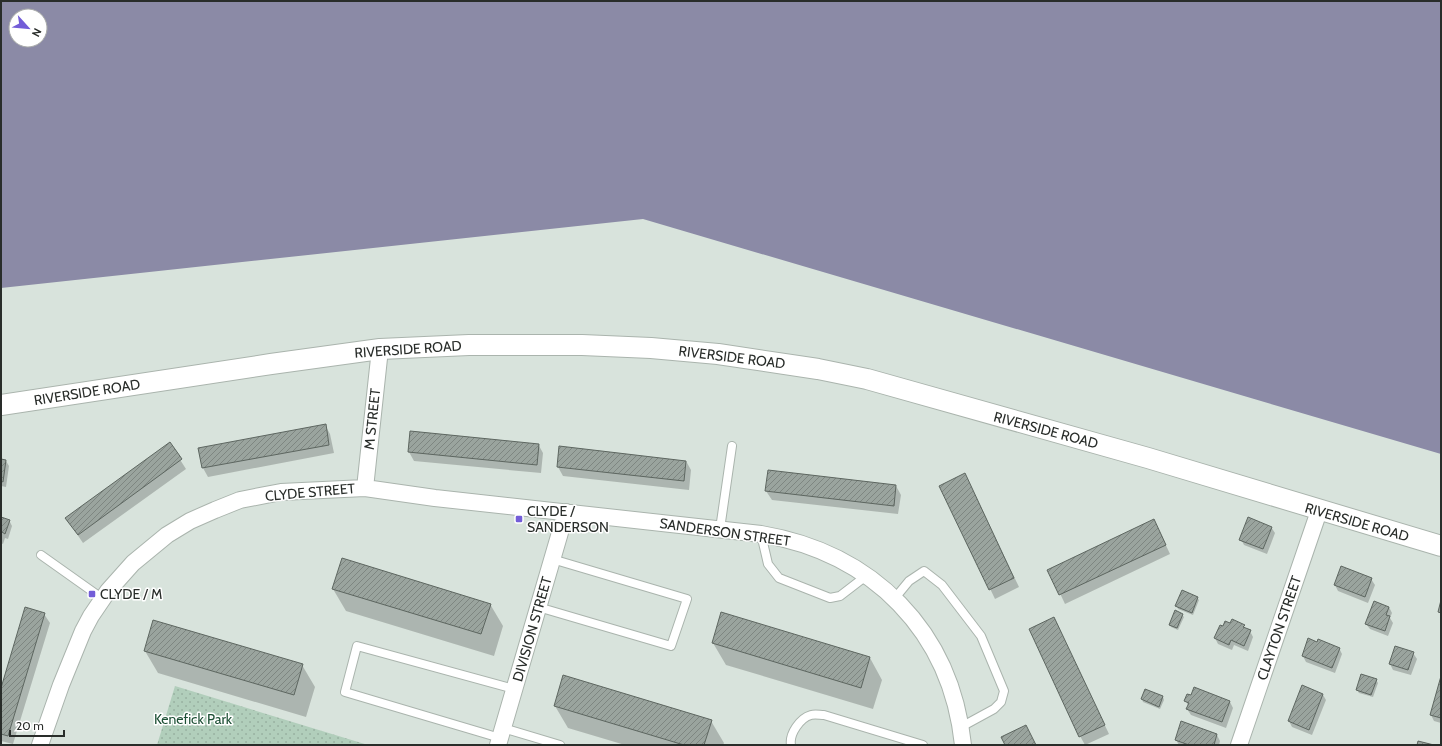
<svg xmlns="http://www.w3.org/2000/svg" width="1442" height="746" font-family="Cabin,sans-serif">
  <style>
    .park { fill: url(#park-dots) }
    .water { fill: #8b8aa6; fill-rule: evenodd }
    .shadow { fill: #0003 }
    .building { fill: url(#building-hatch); stroke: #5d6660 }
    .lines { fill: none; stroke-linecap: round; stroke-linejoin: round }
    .service-casing { stroke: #aab4ad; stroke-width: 10 }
    .minor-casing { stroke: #aab4ad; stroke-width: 18 }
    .tertiary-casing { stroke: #aab4ad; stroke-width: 22 }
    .service { stroke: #fff; stroke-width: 8 }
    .minor { stroke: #fff; stroke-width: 16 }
    .tertiary { stroke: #fff; stroke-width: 20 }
    .poi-dot { fill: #735dd8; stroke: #fff; stroke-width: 1.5 }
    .labels { text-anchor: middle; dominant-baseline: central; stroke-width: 3; stroke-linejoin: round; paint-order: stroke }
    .street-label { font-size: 14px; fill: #292d2a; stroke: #fff }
    .poi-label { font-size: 14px; fill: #292d2a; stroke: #fff; text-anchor: start }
    .park-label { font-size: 14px; fill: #1d5035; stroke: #fff }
  </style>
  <defs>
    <pattern id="park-dots" width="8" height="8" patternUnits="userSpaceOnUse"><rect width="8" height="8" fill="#b1cebb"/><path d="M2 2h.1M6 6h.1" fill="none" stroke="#98b1a1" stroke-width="1.8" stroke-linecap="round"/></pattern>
    <pattern id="building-hatch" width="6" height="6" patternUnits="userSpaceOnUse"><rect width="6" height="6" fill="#9aa49e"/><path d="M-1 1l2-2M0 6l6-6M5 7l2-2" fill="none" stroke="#7e8681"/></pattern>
  </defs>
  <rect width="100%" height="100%" fill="#d8e3dc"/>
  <path class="park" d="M175,686l193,59h-211z"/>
  <path class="water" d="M1,1h1440v453l-798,-235 -642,69zM16,16h24v24h-24z"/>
  <path class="shadow" d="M325,425l5,9 4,19 -126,24 -5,-9 -3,-20z
    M170,444l16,25 -103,74 -17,-25z
    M538,444l5,9 -2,20 -127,-12 -5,-9z
    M1,460l5,1 3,5 -3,21 -5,-1z
    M686,461l5,9 -2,20 -126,-14 -5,-9z
    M970,484l49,103 -24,12 -54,-113z
    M896,486l5,9 -3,19 -126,-14 -6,-9z
    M1,518l8,2 3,6 -4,13 -3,-1 -2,6 -2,-1z
    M1154,520l16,34 -105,50 -16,-34z
    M1271,527l4,6 -8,21 -23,-9 -3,-6z
    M1371,579l4,6 -7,18 -30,-12 -3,-6z
    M333,589l157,15 13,22 -9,30 -148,-45z
    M1197,598l2,2 -6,15 -15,-6 -1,-3z
    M1389,607l3,6 -2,5 3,5 -5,13 -18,-7 -4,-5z
    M44,614l6,9 -37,121 -12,-3v-49z
    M1182,615l2,2 -6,13 -7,-3 -1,-2z
    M1054,619l55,115 -24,11 -5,-9z
    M1244,626l2,3 4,2 3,6 -5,14 -14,-6 -2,5 -14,-6 -3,-6 8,-11z
    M713,643l157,15 12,22 -9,29 -147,-44z
    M1318,643l21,5 3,6 -7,19 -29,-11 -3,-6z
    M145,651l157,14 13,22 -9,30 -148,-44z
    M1413,653l4,6 -6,16 -18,-5 -3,-6z
    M1376,680l2,3 -5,14 -14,-4 -2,-3z
    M1441,680v43l-7,-2 -3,-6z
    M1323,695l3,5 -14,35 -20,-8 -3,-6z
    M1163,697l1,3 -4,9 -17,-7 -1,-3z
    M1186,701l44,1 3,6 -7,20 -35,-13 -4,-6 1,-3z
    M555,706l156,15 13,22 -1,2h-98l-57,-17z
    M1182,722l35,13 3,6 -1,4h-40l-3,-5z"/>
  <path class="building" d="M326,424l3,21 -127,23 -4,-20z
    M410,431l129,13 -2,21 -129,-13z
    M170,442l12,17 -104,76 -13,-17z
    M559,446l127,15 -2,20 -127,-14z
    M1,459l5,1 -3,22 -2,-1z
    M768,470l128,15 -2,21 -129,-15z
    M965,473l49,105 -25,12 -50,-104z
    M1,517l9,3 -5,14 -3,-2 -1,2z
    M1248,517l24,10 -9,22 -24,-9z
    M1154,519l12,26 -107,50 -12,-25z
    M342,558l149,46 -10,30 -149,-45z
    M1341,566l31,12 -7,19 -31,-12z
    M1182,590l16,7 -6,16 -17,-7z
    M1441,600v13l-3,-1z
    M1374,601l15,6 -3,8 4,1 -5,15 -20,-7z
    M25,607l20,6 -37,123 -7,-2v-46z
    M1175,610l8,4 -6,14 -8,-3z
    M721,612l149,45 -9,31 -149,-45z
    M1054,617l51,108 -26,12 -50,-108z
    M1232,619l13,6 -2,2 8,3 -7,16 -13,-6 -2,5 -15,-7 6,-13 3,1 2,-5 5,2z
    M153,620l150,44 -9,31 -150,-44z
    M1308,638l9,4 1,-3 22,9 -8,20 -30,-12z
    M1395,646l19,6 -6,18 -19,-6z
    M1361,674l16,5 -6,16 -15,-5z
    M563,675l149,45 -8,25h-20l-130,-39z
    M1441,676v42l-11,-3z
    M1302,685l21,9 -14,36 -21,-9z
    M1194,687l36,14 -8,21 -36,-13 3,-6 -5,-2 3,-7 4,1z
    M1145,689l18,7 -4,11 -18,-8z
    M1181,721l36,13 -3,11h-25l-14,-5z
    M1026,725l10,20h-31l-4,-8z
    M1418,741l16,4h-17z"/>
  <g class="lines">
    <g class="service-casing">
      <path id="service" d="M720,529l12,-83
        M761,534l7,30 11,14 51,20 10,-2 26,-20
        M41,555l62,44
        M895,598l14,-17 15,-10 18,14 39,51 23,55 -3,11 -7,7 -33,18
        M538,607l133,39 16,-47 -135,-40
        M503,728l57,17
        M500,738l-155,-46 12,-46 157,43
        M791,745c-2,-11 9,-27 20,-30 4,-1 9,0 13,0l99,30"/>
    </g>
    <g class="minor-casing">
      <path id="minor" d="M365,488l15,-139
        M40,745l21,-60 22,-54 8,-15 17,-25 25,-28 34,-28 23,-14 25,-11 25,-10 41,-8 84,-4 70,10 326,36c112,19 190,97 202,211
        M498,745l68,-233
        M1239,745l80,-234"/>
    </g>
    <g class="tertiary-casing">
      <path id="tertiary" d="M1,405l270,-41 109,-15 89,-4h113l69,3 67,6 100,15 49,10 281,79 293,88"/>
    </g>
    <use href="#service" class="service"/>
    <use href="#minor" class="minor"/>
    <use href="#tertiary" class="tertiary"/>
  </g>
  <g class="poi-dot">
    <rect x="515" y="515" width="8" height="8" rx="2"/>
    <rect x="88" y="590" width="8" height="8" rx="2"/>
  </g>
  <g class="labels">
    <g class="street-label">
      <text transform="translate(408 349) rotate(-4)">RIVERSIDE ROAD</text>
      <text transform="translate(732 357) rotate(7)">RIVERSIDE ROAD</text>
      <text transform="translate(87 392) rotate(-9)">RIVERSIDE ROAD</text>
      <text transform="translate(372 419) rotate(-84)">M STREET</text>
      <text transform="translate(1046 430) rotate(15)">RIVERSIDE ROAD</text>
      <text transform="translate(310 492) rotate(-5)">CLYDE STREET</text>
      <text transform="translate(1357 522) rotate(16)">RIVERSIDE ROAD</text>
      <text transform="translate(725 532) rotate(8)">SANDERSON STREET</text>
      <text transform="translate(1279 628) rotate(-71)">CLAYTON STREET</text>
      <text transform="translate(532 629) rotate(-74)">DIVISION STREET</text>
    </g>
    <g class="poi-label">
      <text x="527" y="511">CLYDE /<tspan x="527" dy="16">SANDERSON</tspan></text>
      <text x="100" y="594">CLYDE / M</text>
    </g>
    <g class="park-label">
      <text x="193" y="719">Kenefick Park</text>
    </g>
  </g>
  <rect width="1442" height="746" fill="none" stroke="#292d2a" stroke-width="4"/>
  <g transform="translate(28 28) rotate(117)"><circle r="19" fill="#ffffff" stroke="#a9abaa"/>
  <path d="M0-3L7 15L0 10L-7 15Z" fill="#735dd8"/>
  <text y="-6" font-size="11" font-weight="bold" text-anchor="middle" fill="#292d2a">N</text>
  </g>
  <path d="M10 730v6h54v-6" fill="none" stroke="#292d2a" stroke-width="2"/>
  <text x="16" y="730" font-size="12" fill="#292d2a" stroke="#ffffff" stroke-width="3" paint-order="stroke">20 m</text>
</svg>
